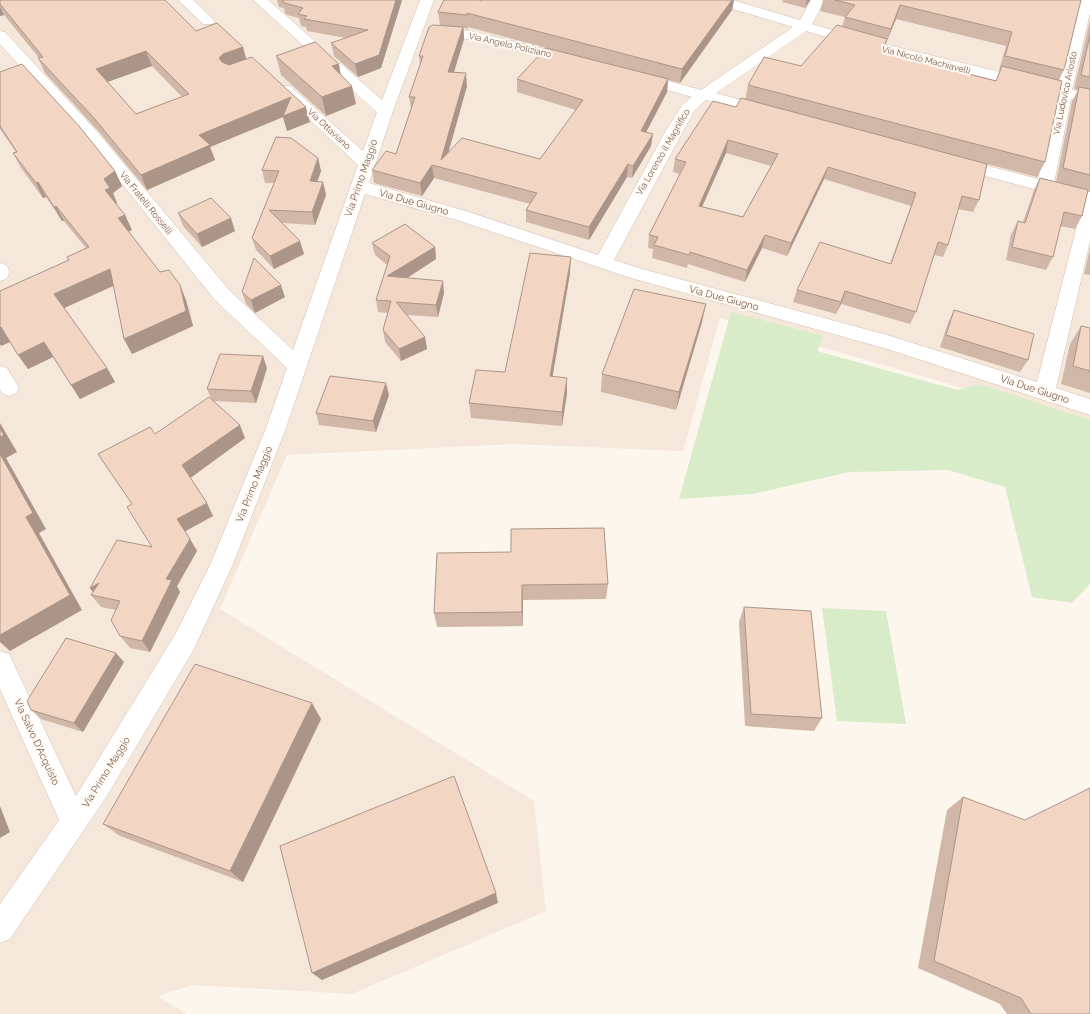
<svg xmlns="http://www.w3.org/2000/svg" width="1090" height="1014" font-family="Raleway,sans-serif">
  <style>
    .residential { fill: #f5e8da }
    .green { fill: #d8ecc9 }
    .lines { fill: none; stroke-linecap: round; stroke-linejoin: round }
    .minor-casing { stroke: #d1beb0; stroke-width: 1 }
    .minor { fill: #fff; fill-rule: evenodd }
    .wall { fill: #d1b7a8; fill-rule: evenodd }
    .shaded-wall { fill: #aa9588 }
    .building { fill: #f3d5c3; stroke: #aa9588; fill-rule: evenodd }
    .labels { text-anchor: middle; dominant-baseline: central; stroke-width: 4; stroke-linejoin: round; paint-order: stroke }
    .far-street-label { font-size: 9px; fill: #7a5c4d; stroke: #fffaf3 }
    .street-label { font-size: 10px; fill: #7a5c4d; stroke: #fffaf3 }
  </style>
  <rect width="100%" height="100%" fill="#fdf6ec"/>
  <path class="residential" d="M0,0h1090v429l-19,-10 -351,-101 -37,133 -170,-7 -226,11 -67,154 314,192 12,110 -194,83 -160,-9 -34,11 29,18h-187z"/>
  <path class="green" d="M731,312l92,24 -6,15 140,39 21,-6 112,36v164l-18,19 -40,-6 -27,-110 -57,-17 -99,2 -96,22 -74,5z
    M822,608l64,3 20,113 -69,-3z"/>
  <g class="lines">
    <g class="minor-casing">
      <path id="minor" d="M178,0h15l22,21 -2,3h-10z
        M253,0h15l114,100 38,-100h14l-41,111 -24,72 100,29 129,43 66,-121 18,-29 10,-8 -57,-16 -3,-3 3,-3 5,-2 61,17 92,-63 -80,-24 -2,-3h22l67,20 11,-20h14l-13,24 51,15 195,47 21,-86h11v13l-18,77 18,4v10l-19,-5 -17,84 36,9v49l-34,147 34,11v16l-206,-67 -253,-70 -174,-58 -92,-26 -79,234 -53,136 -39,85 -87,147 -97,143 -10,4v-39l59,-84 -59,-131v-38l9,3 67,142 100,-163 35,-70 55,-135 21,-60 -72,-68 -128,-160 -87,-96v-13l5,1 94,102 130,156 64,60 65,-185 -81,-76 3,-3h10l73,65 14,-39zM806,31l47,14 203,50 -18,84 -81,-21 -6,1 -2,4 2,4 132,35 -46,180 -150,-47 -245,-66 -28,-9 80,-149 12,-11 61,17 6,-2 2,-3 -2,-3 -57,-16z
        M434,27l42,5 101,25 2,3 -2,3 -5,1 -96,-24 -47,-6 -2,-3 2,-3z
        M0,263l6,2c4,5 4,9 0,14l-6,2z
        M0,366l7,2 12,20 -3,5 -7,3 -7,-3 -2,-3z"/>
    </g>
    <use href="#minor" class="minor"/>
  </g>
  <path class="wall" d="M0,0l196,31 50,28 64,63 -23,9 -4,-14 -73,30 5,13 -68,30 -47,-57 -55,-60 -7,-15h1l-35,-43 -4,1zM152,66l30,31 -46,17 -29,-32z
    M277,0h125l-21,68 -23,9 -24,-21 -3,-13 15,-5 -39,-7 -1,-4 -5,-1 -2,-8 -12,-3 -2,-2 -1,-5 -5,-1z
    M444,0h290l-2,10 -52,73 -12,-3 -1,12 -21,40 5,14 -19,32 -5,-1 -38,63 -63,-18v-12l4,-6 -96,-26 -12,18 -48,-13 -2,-13 24,-16 15,-46 -2,-11 11,-31 -1,-10 21,-31 -2,-13zM468,27l78,21 -29,31v13l59,18 -36,49 -92,-6 19,-67 -13,-14 10,-33v-11l4,1z
    M783,0h27l-5,8 -23,-6z
    M823,0h258l-17,70 -5,10 -14,82 -8,15 -50,-13 -8,36 -6,12 -15,-3 -10,36 -5,12 -9,-2 -18,57 -6,12 -69,-20 -5,10 -43,-12 4,-12 93,-26 21,-58 -87,-27 -37,77 -25,-8 -17,34 -57,-18 -1,4 -35,-10 1,-9 -5,-1 1,-13 31,-61 -7,-2 2,-13 70,-59 3,-15 53,-19 41,-39 3,-10 -25,-6zM896,19l110,27 -7,24h1l-4,11 -89,-22 -23,-11 2,-5zM726,153l45,13 -28,51 -41,-10z
    M1090,20v172l-2,-1 -6,25 -7,13 -15,-3 -7,31 -7,13 -40,-10 5,-26 7,-13 5,1 11,-32 6,-12 16,4 16,-81 6,-11 -4,-1z
    M276,56l65,18 15,30 -30,12 -45,-41z
    M0,72l115,99 7,15 -9,7 4,10 -1,1 9,11 7,15 -4,2 32,40 26,28 7,26 -61,28 -8,-15 -10,-53 -50,22 43,60 8,14 -35,17 -27,-42 -25,12 -18,-27 -9,4 -1,-2v-53l69,-31 -2,-3 19,-9 -22,-27h-2l-16,-24 -3,1 -22,-30 -8,-15 3,-1 -16,-23z
    M318,158l3,13 -4,11h6l3,13 -11,30 -33,-2 22,31 -30,15 -18,-19 -4,-12 22,-55h-9l-3,-13z
    M178,213l57,18 -33,16 -19,-21z
    M372,243l63,4 1,12 -29,19 37,15 -6,24 -31,-2 18,22 2,12 -26,12 -16,-19 -2,-12 5,-17 -10,-1 -2,-12 11,-35 -12,-10z
    M1090,248v27l-6,-1z
    M570,273l-18,104 15,16 -5,33 -91,-8 -2,-15 36,-31z
    M242,292l43,5 -30,16 -9,-9z
    M954,310l74,50 -8,12 -80,-25 8,-24z
    M702,322l-26,88 -75,-18 1,-18z
    M1081,326l9,2v65l-29,-9 9,-40z
    M267,368l-11,35 -43,-2 32,37 -55,40 23,38 -28,15 12,20 -20,35 3,6 -30,60 -20,-4 -10,-12 -4,-26 -15,-3 -10,-12 2,-3 -3,-4 62,-41 -20,-43 -34,-50 57,-20 57,-33 -5,-12z
    M389,395l-13,37 -57,-7 -3,-12z
    M437,553l171,31 -2,15 -83,1v26l-86,1 -3,-14z
    M744,607l78,111 -8,13 -69,-5 -6,-104z
    M124,662l-41,70 -42,-13 -10,-9z
    M321,719l-78,163 -123,-46 -17,-12z
    M963,797l127,217h-83l-7,-10 -82,-36 29,-158z"/>
  <path class="shaded-wall" d="M396,0h6l-21,68 -23,9 -3,-13z
    M732,0h2l-2,10 -52,73 2,-14z
    M807,0h3l-5,8z
    M900,5l-4,14 -10,24 5,-14z
    M0,7l4,8 -4,1z
    M463,27l1,12 -14,46 -2,-13z
    M243,47l4,15 -20,7 -8,-11 4,-4z
    M146,51l6,15 -50,18 -6,-15z
    M339,64l3,19 -10,-17z
    M466,73l1,13 -23,82 -3,-8z
    M668,79l-1,13 -27,52 1,-13z
    M352,86l4,18 -30,12 -4,-19z
    M291,97l15,10 4,15 -23,9 -4,-14 -73,30 5,13 -68,30 -6,-15 58,-40z
    M653,134l-2,12 -19,32 1,-12z
    M728,140l-2,13 -29,65 2,-12z
    M318,158l3,13 -8,23 -3,-13z
    M628,164l-1,13 -38,63v-13z
    M432,165l2,13 -12,18 -2,-13z
    M828,167l-4,12 -37,77 4,-13z
    M115,171l7,15 -9,7 4,10 -5,2 -7,-15 -1,-11z
    M38,182l8,15 -3,1 -7,-15z
    M323,182l3,13 -11,30 -3,-13z
    M56,206l8,15h-2l-8,-14z
    M125,215l7,15 -7,3 -7,-15z
    M231,218l4,13 -33,16 -5,-13z
    M765,235l-3,13 -17,34 2,-12z
    M300,241l4,13 -30,15 -4,-13z
    M435,247l1,12 -46,30 -3,-13z
    M571,257l-1,16 -20,119v-16z
    M110,269l7,15 -55,25 -8,-15z
    M443,281l1,12 -6,24 -2,-12z
    M180,285l6,15 7,26 -61,28 -8,-15z
    M281,285l4,12 -30,16 -4,-13z
    M845,291l-4,13 -5,10 5,-12z
    M706,304l-4,18 -26,88 3,-18z
    M1,327l9,15 -9,4 -1,-2v-16z
    M425,337l2,12 -26,12 -2,-12z
    M44,342l9,15 -25,12 -10,-14z
    M263,356l4,12 -11,35 -5,-12z
    M107,368l8,14 -35,17 -9,-14z
    M567,378v15l-5,33v-14z
    M386,383l3,12 -13,37 -3,-11z
    M0,423l17,29 -11,6 40,71 -7,4 43,77 -72,41 -10,-9v-7l26,-118 -26,-63z
    M240,425l5,13 -56,41 -7,-14z
    M207,503l6,13 -29,16 -7,-13z
    M190,539l7,12 -20,35 3,6 -30,60 -8,-11 24,-62z
    M99,583l-3,13 -6,-8z
    M522,585l1,15v26l-1,-14z
    M116,653l8,9 -41,70 -9,-9z
    M312,703l9,16 -78,163 -13,-11z
    M0,806l10,26 -10,6z
    M496,893l2,10 -176,77 -10,-7z"/>
  <path class="building" d="M0,0h165l31,31 21,-8 26,24 -20,7 -4,4 3,4 7,3 23,-8 54,50 -23,9 8,-19 -92,38 11,10 -69,30 -47,-57 -56,-60 5,-1 -43,-53zM146,51l43,43 -53,20 -40,-45z
    M283,0h113l-17,55 -24,9 -24,-21 37,-13 -64,-11 3,-3 -9,-2 5,-6 -18,-5 -3,-2z
    M444,0h36v1l1,-1h251l-50,69 -215,-56v2l-29,-3z
    M835,0h246l-17,70 -59,-14 7,-24 -112,-27 -9,24 -46,-12 10,-12z
    M433,25l30,2 -15,45 18,1 -25,87 21,-22 78,21 43,-59 -66,-21 29,-31 122,31 -27,52 12,3 -20,32 -5,-2 -39,63 -63,-17 11,-17 -105,-28 -12,18 -48,-13 14,-19 10,3 19,-57h-6l14,-41h-4l10,-29z
    M837,25l50,14 -4,9 25,8 -2,2 90,23 6,-15 60,15 -17,81 -297,-77 16,-28 37,9z
    M1090,35v42l-9,-2z
    M315,42l24,22 -7,2 20,20 -30,11 -46,-41z
    M22,64l57,62 36,45 -11,8 6,9 -5,2 20,25 -7,3 42,54 9,-2 11,15 6,26 -62,28 -14,-70 -56,25 53,74 -36,17 -27,-43 -26,13 -17,-28 -1,1v-37l69,-31 -2,-3 22,-10 -33,-41 -2,1 -16,-25 -2,1 -23,-30 4,-1 -17,-26v-54z
    M1079,87l11,2v86l-27,-7z
    M741,98l246,66 -8,36 -17,-4 -14,49 -10,-3 -22,70 -71,-21 -4,11 -44,-12 23,-48 71,22 25,-71 -88,-26 -37,76 -26,-8 -18,35 -57,-18 -1,3 -35,-10 4,-8 -9,-2 37,-73 -11,-3 38,-58 23,6zM728,140l50,14 -35,63 -44,-11z
    M276,137l15,1 27,20 -8,23 13,1 -11,30 -43,-2 31,31 -30,15 -18,-18 27,-67 -17,-1z
    M1040,178l48,12 -6,26 -18,-4 -11,45 -41,-10 6,-26 7,2z
    M211,198l20,20 -34,16 -19,-21z
    M405,224l30,23 -48,29 56,5 -7,24 -40,-3 29,35 -26,12 -16,-19 8,-29 -15,-1 14,-44 -18,-13z
    M530,253l41,4 -21,119 17,2 -5,34 -93,-9 7,-33 29,2z
    M254,258l27,27 -30,15 -9,-8z
    M634,289l72,15 -27,88 -77,-18z
    M954,310l80,24 -6,26 -82,-25z
    M1081,326l9,2v43l-17,-5z
    M220,354l43,2 -12,35 -44,-2z
    M330,376l56,7 -13,38 -57,-8z
    M209,397l31,28 -58,40 25,38 -30,16 13,20 -24,40 6,1 -30,61 -22,-5 -9,-16 9,-19 -29,-6 8,-12 -9,5 27,-48 35,7 -25,-40 5,-3 -34,-50 52,-27 5,7z
    M0,429l4,6 -4,2z
    M0,454l33,59 -7,4 44,78 -70,40z
    M604,528l4,56 -86,1v27l-88,1 3,-60 74,-1v-23z
    M744,607l67,4 11,107 -71,-4z
    M66,638l50,15 -42,70 -43,-13 -4,-9z
    M195,664l117,39 -82,168 -127,-47z
    M454,776l42,117 -184,80 -32,-127z
    M1090,788v226h-59l-10,-16 -87,-37 29,-164 62,23z"/>
  <g class="labels">
    <g class="far-street-label">
      <text transform="translate(510 45) rotate(13)">Via Angelo Poliziano</text>
      <text transform="translate(926 60) rotate(14)">Via Nicolò Machiavelli</text>
      <text transform="translate(1065 93) rotate(-78)">Via Ludovico Ariosto</text>
      <text transform="translate(329 129) rotate(43)">Via Ottaviano</text>
      <text transform="translate(663 152) rotate(-60)">Via Lorenzo il Magnifico</text>
      <text transform="translate(146 203) rotate(51)">Via Fratelli Rosselli</text>
    </g>
    <g class="street-label">
      <text transform="translate(361 178) rotate(-71)">Via Primo Maggio</text>
      <text transform="translate(414 202) rotate(16)">Via Due Giugno</text>
      <text transform="translate(724 298) rotate(15)">Via Due Giugno</text>
      <text transform="translate(1035 389) rotate(18)">Via Due Giugno</text>
      <text transform="translate(254 484) rotate(-68)">Via Primo Maggio</text>
      <text transform="translate(37 742) rotate(65)">Via Salvo D'Acquisto</text>
      <text transform="translate(106 772) rotate(-58)">Via Primo Maggio</text>
    </g>
  </g>
</svg>
